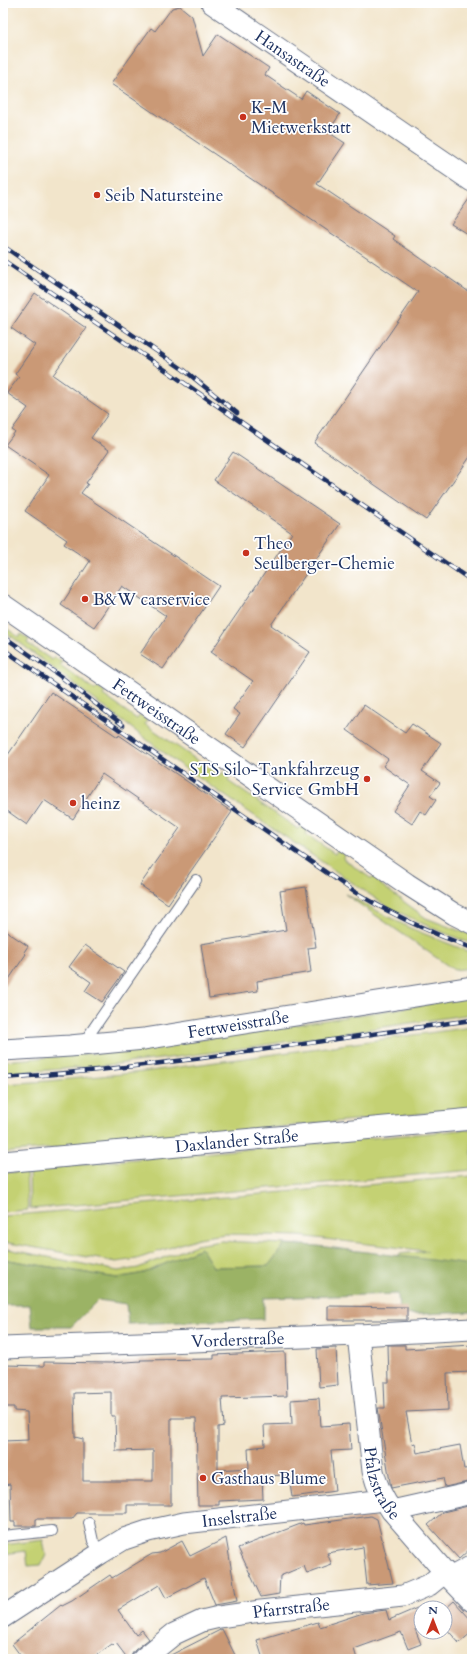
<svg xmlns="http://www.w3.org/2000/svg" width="475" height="1662" font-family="Cardo,serif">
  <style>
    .green { fill: #c4d173; stroke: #708068 }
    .forest { fill: #9bb365; stroke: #5b7162 }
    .building { fill: #ca9976; fill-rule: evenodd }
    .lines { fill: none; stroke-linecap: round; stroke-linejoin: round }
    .lane-casing { stroke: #666f84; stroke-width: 12 }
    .street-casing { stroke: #666f84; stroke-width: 23 }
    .lane { stroke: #fff; stroke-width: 10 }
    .street { stroke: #fff; stroke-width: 21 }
    .rail-casing { stroke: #1b2f5e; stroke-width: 4.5 }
    .rail { stroke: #fff; stroke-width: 3; stroke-dasharray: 9; stroke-linecap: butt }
    .poi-dot { fill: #c8321e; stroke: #fff; stroke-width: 1.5 }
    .labels { text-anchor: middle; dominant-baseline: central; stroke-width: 3.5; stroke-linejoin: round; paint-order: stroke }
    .street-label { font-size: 17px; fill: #1b2f5e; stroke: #fff }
    .poi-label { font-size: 17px; fill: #1b2f5e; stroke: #fff; text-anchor: start }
  </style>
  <rect width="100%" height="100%" fill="#fff"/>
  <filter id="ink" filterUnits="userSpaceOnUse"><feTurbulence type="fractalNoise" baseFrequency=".025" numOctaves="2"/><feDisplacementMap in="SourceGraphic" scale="8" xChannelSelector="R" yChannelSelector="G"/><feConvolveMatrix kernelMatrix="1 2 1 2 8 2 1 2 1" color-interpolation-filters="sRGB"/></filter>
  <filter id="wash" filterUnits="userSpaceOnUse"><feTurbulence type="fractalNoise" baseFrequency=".012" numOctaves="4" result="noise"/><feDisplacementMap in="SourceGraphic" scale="16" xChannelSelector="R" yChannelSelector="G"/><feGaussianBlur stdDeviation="0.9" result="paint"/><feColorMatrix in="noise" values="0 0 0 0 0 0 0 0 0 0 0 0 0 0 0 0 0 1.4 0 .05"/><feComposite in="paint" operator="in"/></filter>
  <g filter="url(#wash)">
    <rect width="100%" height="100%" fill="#f2e5cb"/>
    <path class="green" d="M3,626l16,11 2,-3 8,5 -2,4 25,17 2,-3 8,5 -2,3 35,25 3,-3 7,5 -2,3 34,24 3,-4 7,5 -2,4 75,52 3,-4 7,5 -2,4 70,48 3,-4 7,6 -2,3 29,20 2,-4 8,5 -2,4 29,20 3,-3 7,5 -2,3 46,34 34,13 12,3v10l-40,-16 -44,-21 -208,-142 -177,-135z
      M345,894l65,34 62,25v15l-18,2z
      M472,997v17c-156,22 -311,51 -469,59v-12l138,-12z
      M472,1027v82l-469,44v-69l45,-3 95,-9z
      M472,1129v41l-442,39 -1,-39 73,-8z
      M26,1171l2,39 -25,2v-39z
      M472,1176v100l-76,-8 3,-14 29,-3 -129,-15 -74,-2 -27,4 -61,21 -21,3 -113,-20v-26z
      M221,1241l64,3 -16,22 -56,1 -12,-19 -57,25 -27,5 -114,-19v-11l115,23 20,-3 58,-23z
      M43,1540l3,15 -5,10 -13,1 -2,-15 -23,3v-9z"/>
    <path class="forest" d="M285,1244l33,2 154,19v47l-73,3 -1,-21 -134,4v21l-136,5 -2,-20 -28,-4 -27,27h-39l-2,-22h-27v-46l114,19 27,-5 57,-25 12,19 55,-1z"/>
    <g id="blocks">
      <path class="building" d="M180,6l12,10 11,40 15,-22 51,34 -4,7 36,24 5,-8 34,23 -12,18 17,11 -28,41 78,52 -2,3 79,55v160l-46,66 -112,-77 104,-151 -307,-208 40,-56 4,3 17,-23z
        M472,195v42l-21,-13z
        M35,293l51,35 -33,47 55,39 -17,24 18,12 -23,33 2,1 -7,9 138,93 -56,83 -23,-15 26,-38 -44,-30 -28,41 -33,-22 29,-44 -26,-17 3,-4 -42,-29 24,-36 -44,-30 10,-13 -3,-2 16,-22 -21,-15 12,-16 -4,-3 20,-29 -24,-17z
        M233,452l107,72 -69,101 39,27 -65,95 -19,-13 14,-20 -7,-5 20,-28 -42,-29 81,-119 -78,-53z
        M51,692l67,45 1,-2 113,77 -64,92 -28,-19 40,-57 -78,-54 -29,45 -29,-19 -17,25 -24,-17v-46z
        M364,705l41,28 7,-9 29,19 -19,28 18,12 -10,13 6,4 -10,15 -6,-4 -8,13 -19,-13 17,-26 -27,-19 5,-7 -41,-29z
        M306,887l10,60 -8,1 3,24 -54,9 1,10 -49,7 -8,-54 85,-14 -6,-39z
        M3,929l25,17 -4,6 2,2 -23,34z
        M85,945l39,27 -22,30 -17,-11 6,-9 -22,-15z
        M328,1306l79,1v13h-79z
        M388,1345h17v4l67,-4v27l-25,1 1,37 -42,2 6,32 3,-1 2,10 43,-8 4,24 8,-1v13l-27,6 -2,-9 -52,10 -13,-80h7l-1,-26h5z
        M336,1348l2,37 -19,2 -2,-38z
        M285,1352l2,44 -65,2 2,28 -6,1v43l31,-2 -1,-20 17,-2 -1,-21 28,-1 -1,-24 28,-2 2,28 28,-2 2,26 -20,1 4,40 -43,6 -3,-22 -27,1 1,23 -44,2v4h-21l-2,-87h-25v87h-44v8h-50l-5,6h-36v7h-21v-4h-4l-1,-38 -7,1v-44l25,-1 -1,-28 -13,-1v-4h-9l1,-42 38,1v-4l66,1 31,-2 -1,-1 74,-1v-4zM111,1392v24h4l1,35 37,-1v31h-70v-42l-8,-2 -1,-44z
        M472,1505v42l-13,12 -31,-34 15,-13z
        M371,1516l6,3 16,64 -26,2 -4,-38 -36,6 5,12 -25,9 -3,-8 -24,10 -1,18 -18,3 -23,-49 65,-25 1,2z
        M226,1538l11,63 -22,4 -11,-27 -38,20 -7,-13 -41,25 18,25 6,-5 7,9 -14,11 -3,4 -1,5h-3l-12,-16 -3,3 -1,-2 -21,15h-68l-11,-15 49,-39 1,1 10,-5 38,-26 2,3 40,-24 8,-1 22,-12 8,15z
        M454,1601l18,20v11l-13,11 -14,-16v-18z
        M424,1605l1,3h-4v18l-6,3 6,15 -13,5 -7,-17 -47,17 3,10h-94l-6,-19 61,-18 2,5 43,-14 23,-3 3,10z
        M222,1629l15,30h-74z"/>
    </g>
  </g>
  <g filter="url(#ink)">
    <use href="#blocks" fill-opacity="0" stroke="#666f84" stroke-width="1"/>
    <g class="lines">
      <g class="lane-casing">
        <path id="lane" d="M82,1045l114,-165
          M89,1523l4,18 8,12
          M3,1536l49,-5"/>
      </g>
      <g class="street-casing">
        <g id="street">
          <path id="s1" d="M212,3l260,178"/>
          <path id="s2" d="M3,605l404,279 47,30 18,9"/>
          <path id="s3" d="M3,1050l67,-4 74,-7 328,-52"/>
          <path id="s4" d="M3,1162l469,-43"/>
          <path id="s5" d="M358,1335l15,136c4,16 9,27 19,40l58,67 22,23"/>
          <path id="s6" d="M3,1348l355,-13 114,-6"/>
          <path d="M392,1511l80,-18"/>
          <path d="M450,1578l22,-12"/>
          <path id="s7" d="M3,1617l98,-64 23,-14 24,-8 36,-8 200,-23"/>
          <path id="s8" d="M143,1659l31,-25 28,-13 17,-4 42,-6 142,-15 26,-11 16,-13"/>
        </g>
      </g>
      <use href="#lane" class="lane"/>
      <use href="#street" class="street"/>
      <g class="rail-casing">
        <path id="rail" d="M3,246l181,124 53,43
          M3,260l164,111 305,210
          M3,636l57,40 63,49
          M3,649l350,242c38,23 77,42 119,57
          M3,1078c157,-10 313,-37 469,-58"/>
      </g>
      <use href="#rail" class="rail"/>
    </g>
  </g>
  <g class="poi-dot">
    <circle cx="243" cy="117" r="4"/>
    <circle cx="97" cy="195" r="4"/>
    <circle cx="246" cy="553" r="4"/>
    <circle cx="85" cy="599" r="4"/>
    <circle cx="367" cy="779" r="4"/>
    <circle cx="73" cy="803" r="4"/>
    <circle cx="203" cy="1478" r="4"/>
  </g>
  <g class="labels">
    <g class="street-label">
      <text stroke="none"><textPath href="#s1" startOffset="98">Hansastraße</textPath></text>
      <text stroke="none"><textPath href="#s2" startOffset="187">Fettweisstraße</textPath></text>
      <text stroke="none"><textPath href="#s3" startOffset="237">Fettweisstraße</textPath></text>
      <text stroke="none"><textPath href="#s4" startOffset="235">Daxlander Straße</textPath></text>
      <text stroke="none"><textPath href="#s6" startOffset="235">Vorderstraße</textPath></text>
      <text stroke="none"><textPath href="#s5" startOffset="151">Pfalzstraße</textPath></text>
      <text stroke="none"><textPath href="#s7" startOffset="262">Inselstraße</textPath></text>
      <text stroke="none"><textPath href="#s8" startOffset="161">Pfarrstraße</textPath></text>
    </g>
    <g class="poi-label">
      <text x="251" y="107">K-M<tspan x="251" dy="20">Mietwerkstatt</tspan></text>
      <text x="105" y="195">Seib Natursteine</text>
      <text x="254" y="543">Theo<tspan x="254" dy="20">Seulberger-Chemie</tspan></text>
      <text x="93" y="599">B&amp;W carservice</text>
      <text x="359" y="769" text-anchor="end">STS Silo-Tankfahrzeug<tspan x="359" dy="20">Service GmbH</tspan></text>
      <text x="81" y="803">heinz</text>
      <text x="211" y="1478">Gasthaus Blume</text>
    </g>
  </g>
  <rect width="475" height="1662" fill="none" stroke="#fff" stroke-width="16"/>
  <g transform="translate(433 1620)"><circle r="19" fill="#ffffff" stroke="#a4acbf"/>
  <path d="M0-3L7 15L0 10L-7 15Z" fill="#c8321e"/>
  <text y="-6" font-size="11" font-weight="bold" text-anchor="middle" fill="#1b2f5e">N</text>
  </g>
</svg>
